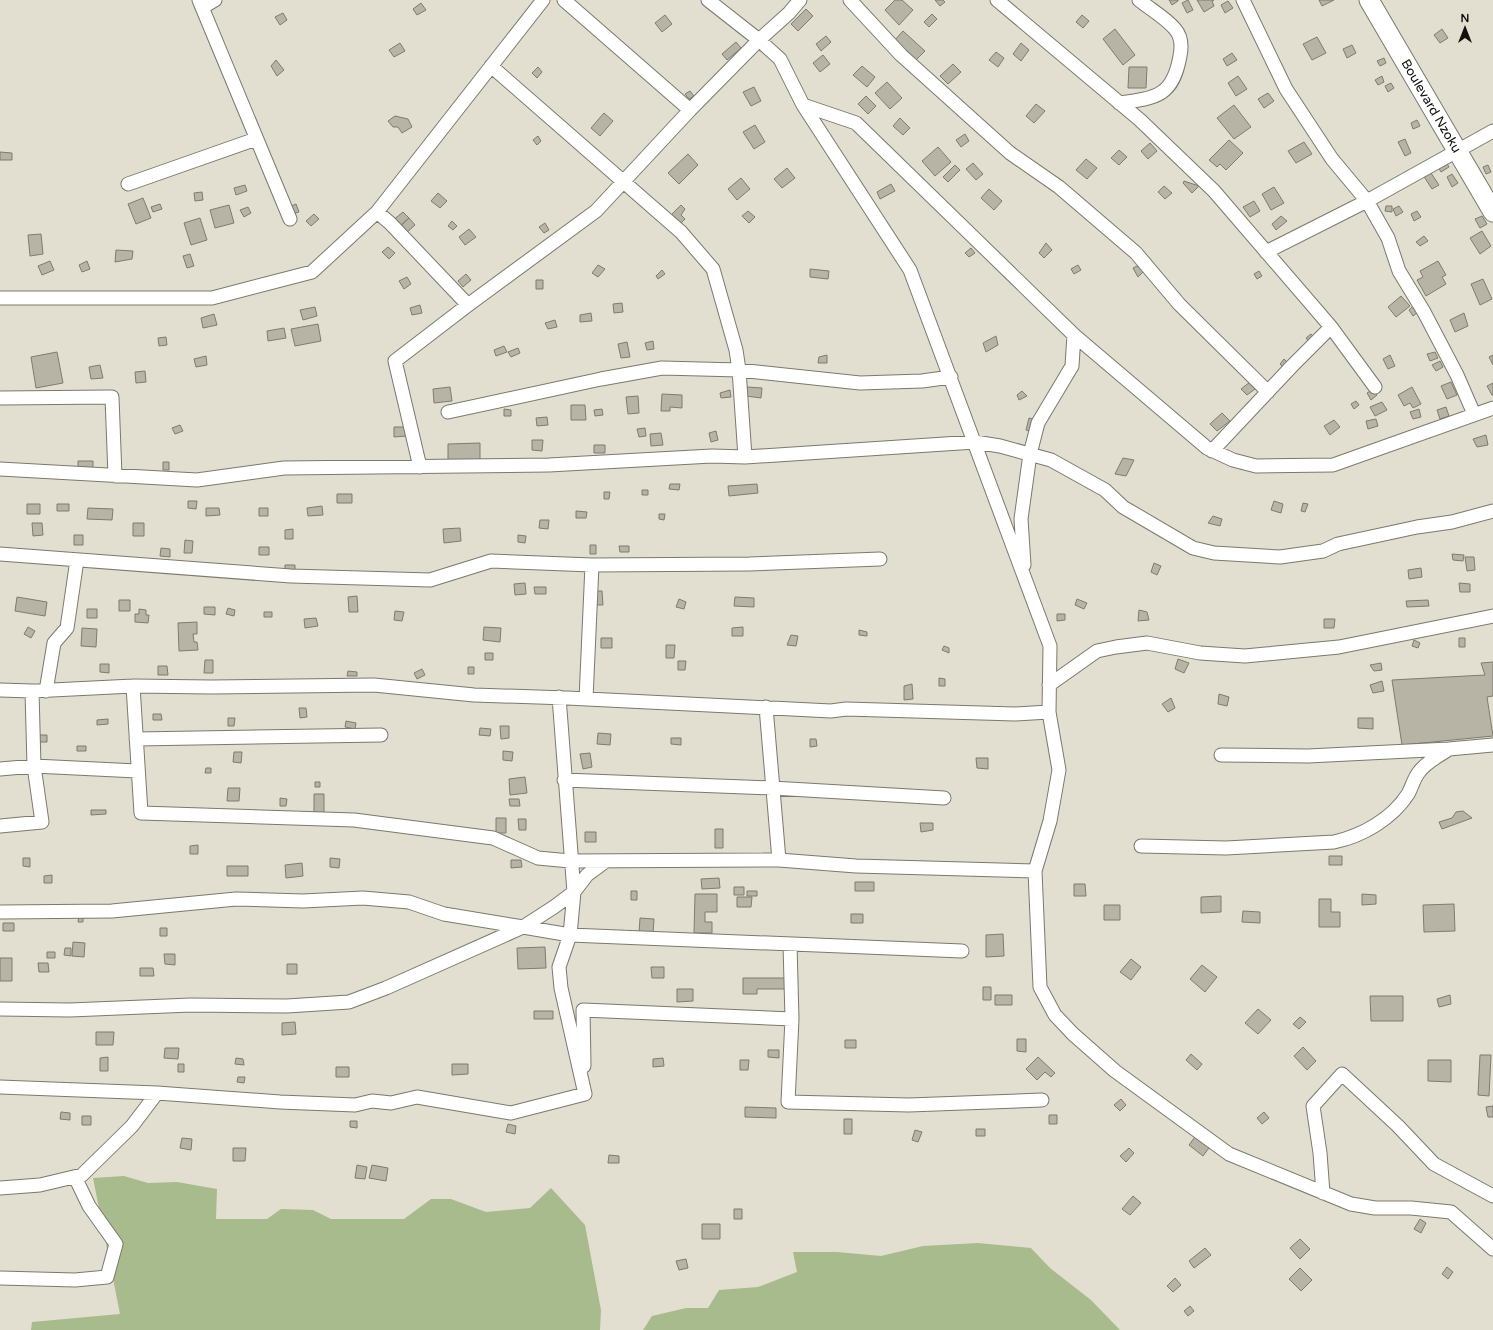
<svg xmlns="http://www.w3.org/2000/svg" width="1493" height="1330" font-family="'Varela Round',sans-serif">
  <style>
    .green { fill: #a8bb8c }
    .building { fill: #b7b3a5; stroke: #7f7b6e }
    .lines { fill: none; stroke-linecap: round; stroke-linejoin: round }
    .street-casing { stroke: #7c786b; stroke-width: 15 }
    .secondary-casing { stroke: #7c786b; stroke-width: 21 }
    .street { stroke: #fff; stroke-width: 13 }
    .secondary { stroke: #fff; stroke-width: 19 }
    .labels { text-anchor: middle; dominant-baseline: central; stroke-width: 4; stroke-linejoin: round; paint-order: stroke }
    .street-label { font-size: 13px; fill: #11100b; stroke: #e2dfd0 }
  </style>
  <rect width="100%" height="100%" fill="#e2dfd0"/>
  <path class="green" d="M124,1176l24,7 29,-1 40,7 -1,30h51l14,-10 32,1 18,9h73l27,-20h20l35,13 44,-4 21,-20 34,37 16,85 -1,20h-569l1,-8 88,-8 -27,-136z
    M978,1243l53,5 19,20 41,32 29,30h-477l9,-14 34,-8h22l11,-18 39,-3 39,-15 -4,-20h44l44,4 42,-10z"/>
  <path class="building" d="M895,0h7l11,10 -14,15 -14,-15z
    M935,0h8l2,2 -5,4z
    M1169,0h9v1l-6,4z
    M1188,0l5,10 -6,3 -5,-10z
    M1197,0h17l-2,1 2,5 -10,6z
    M1319,0h15l-12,6z
    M1228,1l5,7 -8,5 -4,-8z
    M421,3l5,7 -9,5 -4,-6z
    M806,9l7,7 -15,15 -7,-7z
    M283,13l4,7 -7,5 -5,-8z
    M932,14l5,5 -8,8 -5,-5z
    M665,15l7,9 -10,8 -7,-9z
    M1082,15l7,6 -6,7 -7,-6z
    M1115,29l20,26 -12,10 -20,-26z
    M1442,29l6,9 -8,5 -6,-8z
    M903,31l22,20 -9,9 -22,-19z
    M826,36l5,6 -10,9 -5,-7z
    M1317,37l9,16 -14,7 -9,-16z
    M736,42l5,6 -14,12 -5,-6z
    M400,43l5,8 -11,6 -5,-7z
    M1021,43l8,7 -8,11 -8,-7z
    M1352,45l4,8 -9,5 -4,-9z
    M996,52l8,6 -6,9 -9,-7z
    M1232,53l5,7 -10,6 -4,-7z
    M823,55l7,9 -10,8 -7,-9z
    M1384,58l2,5 -6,3 -3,-5z
    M276,60l8,10 -7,6 -6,-10z
    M953,64l8,8 -13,12 -8,-8z
    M862,66l13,11 -8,10 -14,-12z
    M538,67l4,5 -5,6 -5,-5z
    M1129,67h18l-1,21h-18z
    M1238,76l9,13 -11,7 -8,-13z
    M1382,76l2,6 -6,3 -3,-5z
    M887,82l15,16 -12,11 -15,-16z
    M1391,83l3,5 -6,4 -3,-6z
    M754,87l7,14 -10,5 -8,-14z
    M690,91l4,5 -5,3 -4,-5z
    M1268,93l6,8 -10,7 -6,-9z
    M866,96l10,10 -8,8 -10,-10z
    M1036,104l9,7 -11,12 -8,-7z
    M1234,105l17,22 -17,12 -17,-21z
    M604,113l9,8 -13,15 -9,-8z
    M395,116l13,3 4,8 -10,6 -4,-6h-5l-5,-6z
    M900,118l10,10 -7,7 -10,-9z
    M1417,120l3,6 -7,3 -2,-6z
    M755,125l10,17 -11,7 -11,-17z
    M965,134l4,7 -8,6 -5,-7z
    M538,136l3,5 -4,4 -4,-5z
    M1405,139l6,14 -6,3 -7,-14z
    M1229,140l14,13 -17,17 -6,-6 -3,3 -8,-7z
    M1304,142l8,12 -16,9 -8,-12z
    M1150,143l7,8 -9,8 -7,-8z
    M938,147l13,15 -16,14 -13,-15z
    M1119,150l8,7 -8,8 -8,-7z
    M0,152l12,1v7h-12z
    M688,154l10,11 -19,19 -11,-11z
    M1086,159l11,9 -10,11 -11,-9z
    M1445,160l4,7 -8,5 -4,-7z
    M973,163l10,11 -7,6 -10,-11z
    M955,165l5,5 -12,12 -5,-5z
    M1488,165l3,7 -5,2 -3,-7z
    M787,168l8,10 -13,10 -8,-9z
    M1429,170l10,15 -7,4 -9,-14z
    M1452,174l6,9 -6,4 -5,-10z
    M741,178l9,11 -13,11 -9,-11z
    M1184,181l15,5 -7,7 -9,-10z
    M891,184l4,7 -15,8 -3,-7z
    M245,185l2,6 -11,4 -2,-7z
    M1164,186l8,7 -7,6 -7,-7z
    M1274,187l10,16 -13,7 -9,-16z
    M989,189l13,12 -8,9 -13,-12z
    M202,192l1,8 -8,1 -1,-8z
    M438,193l9,8 -7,7 -9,-7z
    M143,198l8,20 -15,6 -8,-20z
    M1254,201l6,10 -10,6 -7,-10z
    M160,204l2,5 -9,3 -2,-5z
    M296,204l3,8 -7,2 -3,-7z
    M229,205l5,18 -19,5 -5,-18z
    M681,205l4,4 -4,6 4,4 -5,5 -9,-9z
    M1386,206h6v6l-7,-1z
    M1399,206l4,6 -7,4 -3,-7z
    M248,207l3,6 -7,4 -4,-7z
    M748,211l7,6 -6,6 -7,-7z
    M1417,211l4,6 -7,4 -3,-7z
    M403,212l6,6 -11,10 -6,-7z
    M314,214l5,5 -8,7 -5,-5z
    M1281,216l6,5 -11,9 -4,-6z
    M1482,216l5,8 -7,4 -5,-9z
    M200,218l7,22 -16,5 -7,-22z
    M409,218l6,7 -11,10 -6,-7z
    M452,221l5,5 -4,4 -5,-4z
    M545,223l4,7 -5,3 -5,-6z
    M469,229l7,8 -11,8 -6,-8z
    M1482,231l9,15 -11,8 -10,-16z
    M41,234l2,20 -13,2 -2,-21z
    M1424,236l4,5 -8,5 -4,-4z
    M1046,243l6,7 -8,8 -5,-5z
    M388,247l7,6 -6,6 -7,-7z
    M971,248l4,5 -6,4 -4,-4z
    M116,250l17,1 -1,8 -17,3z
    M190,254l4,12 -7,2 -4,-12z
    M50,261l4,9 -12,5 -4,-9z
    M87,261l3,8 -8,3 -3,-7z
    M1438,261l8,14 -4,2 4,7 -20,12 -9,-16 6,-3 -3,-6z
    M598,265l7,4 -7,8 -6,-4z
    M1078,265l3,5 -7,4 -3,-5z
    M1137,266l7,5 -6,6 -5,-9z
    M810,269l19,2 -1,8 -18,-2z
    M662,270l3,4 -7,5 -2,-3z
    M1259,271l3,5 -5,3 -3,-5z
    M466,274l5,6 -8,7 -5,-6z
    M407,277l4,7 -7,5 -5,-8z
    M1483,279l9,20 -12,6 -9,-21z
    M536,280h7v9h-7z
    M1401,296l9,10 -14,11 -8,-10z
    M622,303l1,9 -9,1 -1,-9z
    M420,305l2,8 -10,2 -2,-7z
    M1413,306l5,6 -5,4 -4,-6z
    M315,307l2,9 -14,4 -3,-10z
    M591,313l1,8 -12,1v-7z
    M1464,313l4,13 -13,6 -5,-12z
    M214,314l3,11 -14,3 -2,-10z
    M555,320l2,7 -9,2 -3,-6z
    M318,324l3,17 -26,5 -4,-17z
    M284,328l2,10 -18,3 -1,-10z
    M1311,334l4,4 -5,5 -4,-5z
    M996,336l2,9 -12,7 -3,-9z
    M166,337l1,8 -8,1 -1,-8z
    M653,341l1,8 -7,1 -2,-7z
    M627,342l3,15 -9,1 -3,-14z
    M504,346l3,6 -11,4 -2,-6z
    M518,348l2,5 -9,4 -3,-5z
    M57,352l6,31 -27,5 -5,-31z
    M1435,352l3,6 -8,3 -3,-7z
    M827,355v8h-9l1,-6z
    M1390,355l5,11 -7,3 -5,-10z
    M1493,355v10l-4,-8z
    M206,356l1,9 -11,2 -2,-8z
    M1284,359l6,6 -5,4 -5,-5z
    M1440,361l3,6 -7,4 -4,-6z
    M100,365l3,13 -12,1 -2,-12z
    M145,371l1,11 -10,1 -1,-11z
    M1250,382l5,7 -8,6 -6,-6z
    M1451,382l6,13 -10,4 -6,-13z
    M1493,383v12h-1l-5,-9z
    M450,387l2,14 -18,2 -1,-14z
    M747,387l15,1 -1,10 -15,-2z
    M1412,387l9,17 -8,4 -3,-5 -6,3 -6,-11z
    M1374,389l3,6 -6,5 -4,-7z
    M730,390l1,7 -10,1 -1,-5z
    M1022,391l5,5 -8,4 -2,-5z
    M662,394l20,1v13l-12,-1v4h-9z
    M638,396l1,17 -11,1 -2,-17z
    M1356,401l3,4 -5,4 -3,-5z
    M1382,402l5,8 -12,6 -5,-9z
    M571,405h14l1,15h-15z
    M1446,407l3,9 -9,3 -3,-9z
    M504,409l7,1v6h-7z
    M602,409l1,6 -8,1 -1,-6z
    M1419,409l2,8 -8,2 -3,-7z
    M1222,413l8,8 -13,10 -7,-7z
    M547,417l1,8 -11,1 -1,-8z
    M1029,418l8,2 -3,12 -8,-2z
    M1376,419l2,7 -10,3 -2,-8z
    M1334,420l6,7 -10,8 -6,-9z
    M180,425l3,6 -8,3 -3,-6z
    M394,427h11l1,9 -12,1z
    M645,428l1,8 -7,1 -2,-8z
    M716,431l2,9 -7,2 -2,-9z
    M661,433l2,12 -12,1 -1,-12z
    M1486,435l2,10 -11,2 -4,-8z
    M532,440h11l-1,11 -10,-1z
    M480,443v18h-32v-17z
    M594,445h11v8h-11z
    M1123,458l11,2 -8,16 -11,-2z
    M78,461h15v9l-15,-1z
    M163,462h6v8h-6z
    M670,484h10l-1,6 -10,-1z
    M757,484l1,9 -29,3 -1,-10z
    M642,490h6v5h-6z
    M604,492h6l-1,7h-5z
    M337,494h15v9h-15z
    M188,501h9l-1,8 -8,-1z
    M1274,501l9,3 -2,9 -10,-3z
    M1303,503l5,1 -3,8 -4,-1z
    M27,504h13v10h-13z
    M57,504h12v7h-12z
    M322,506l1,9 -15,1 -1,-8z
    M88,508l25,1 -1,11 -25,-1z
    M206,508h13l1,7 -14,1z
    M259,508h9v8h-9z
    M576,511l11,1 -1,6h-10z
    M659,514h6l-1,6 -5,-1z
    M1213,516l9,3 -2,7 -12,-3z
    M540,520h9l-1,9 -9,-1z
    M32,523h10l1,12 -10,1z
    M133,523h11v13h-11z
    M460,528l1,13 -17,2 -1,-14z
    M293,529v10h-8v-9z
    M74,535h9v10h-9z
    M518,535l8,1 -1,7 -7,-1z
    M185,540l8,1 -1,12h-8z
    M590,545h6v9h-6z
    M619,546h10v6h-9z
    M259,547h10v8h-10z
    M161,548l9,1v8l-10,-1z
    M1452,554l12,1 -1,6 -10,-1z
    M1465,557h9l1,13 -8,1z
    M1154,563l7,3 -4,9 -6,-3z
    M285,565h10v5h-10z
    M1421,568l1,9 -13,2 -1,-9z
    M525,583l1,11 -11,1 -1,-11z
    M1459,583l11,1v8h-10z
    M534,587h12v7h-11z
    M594,591h8l1,14h-9z
    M357,596l1,16h-9l-1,-15z
    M17,597l30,5 -2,14 -30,-5z
    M735,597l19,1v9l-20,-1z
    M679,599l7,3 -2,7 -8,-2z
    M1077,599l10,4 -3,6 -9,-4z
    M119,600h11v11h-11z
    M1428,600l1,6 -22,1 -1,-6z
    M204,607h11v8l-11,-1z
    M228,608l7,2 -1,6 -8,-2z
    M87,609h10v9h-10z
    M139,609l7,1v5h3l-1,8 -13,-1v-8h4z
    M1139,610l8,2 2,8 -11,1z
    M395,611l9,1 -2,9 -8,-1z
    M264,612h8v5h-8z
    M1057,614h8v6l-8,1z
    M316,618l2,8 -13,2 -1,-9z
    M1324,619h11l-1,9h-10z
    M197,622v12h-4l1,8h3l1,8 -19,1 -1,-28z
    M28,627l7,4 -4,7 -7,-4z
    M484,627l17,1 -1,14 -17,-2z
    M743,627v9h-11v-8z
    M82,628l15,1 -1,18 -15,-1z
    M859,630l8,2v4l-8,-1z
    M791,635l7,1 -2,10 -9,-1z
    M601,638h11v10h-11z
    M1459,638h6v9h-6z
    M1414,640l6,3 -2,5 -6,-2z
    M666,645h9l-1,13h-8z
    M944,646l5,2v5l-7,-3z
    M485,653h8v7h-8z
    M1178,659l11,4 -5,10 -9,-4z
    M205,660h8v13h-9z
    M678,661h8l-1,9h-7z
    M1493,662v34l-6,1 6,39 -91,9 -10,-65 93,-5 -4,-12z
    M1381,663l1,7 -8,1 -4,-6z
    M100,664h9v9l-9,-1z
    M158,666h9l1,9h-10z
    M468,667h6v7h-6z
    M422,669l3,6 -8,4 -3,-6z
    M348,671l9,1v4h-10z
    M939,678l6,1v7h-6z
    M1382,681l2,10 -11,2 -3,-8z
    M912,684l1,15 -9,1v-14z
    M1219,694l10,3 -2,9 -9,-2z
    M1171,698l4,10 -7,4 -6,-8z
    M299,708h7l1,9 -7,1z
    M153,714h8l1,6h-9z
    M228,718h7l-1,8h-6z
    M1358,718h15v11l-15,-1z
    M108,719v5l-11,1v-5z
    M346,721l10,2 -1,6 -10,-2z
    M500,726h9v12l-8,1z
    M480,728l11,1 -1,7 -11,-1z
    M598,733l13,1 -1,11 -13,-1z
    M39,735h8v7h-8z
    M671,738h10v7l-10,-1z
    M810,739h6l1,7 -7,1z
    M77,746h9v5h-9z
    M503,751l10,1 -1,9 -9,-1z
    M234,752h8l-1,11 -8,-1z
    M590,753l2,14 -9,2 -3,-15z
    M976,758h12v11l-11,-1z
    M206,768h5v5h-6z
    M525,777l2,16 -17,2 -1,-16z
    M315,782h5v5h-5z
    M228,788h12l-1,13h-12z
    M314,794h10v19h-10z
    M280,798l7,1 -1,7h-6z
    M509,799h10l1,7h-10z
    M91,810h15v4l-15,1z
    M1463,811l9,7 -30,11 -3,-7 13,-4 4,-6z
    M496,818h10v15h-10z
    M518,819h8v11h-7z
    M920,823h13v7l-12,2z
    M715,829h8v19h-8z
    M585,832h11v10h-11z
    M198,845v9h-8v-8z
    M1329,856h13v9h-13z
    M23,858h7v9l-7,-1z
    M330,858l10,1 -1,9 -9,-1z
    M511,860h10l1,7 -11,1z
    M302,863l1,13 -17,2 -1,-13z
    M227,866h21v10h-21z
    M52,875v8h-8v-7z
    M719,878l1,10 -18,1 -1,-10z
    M855,882h19v9h-19z
    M1074,884h11l1,12h-12z
    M734,887h10v8h-10z
    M631,891h6v9h-6z
    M747,891h10v5h-10z
    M695,894h22v18h-12v10h7v11h-18z
    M1362,894l14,1v9l-14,1z
    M1221,896v16l-20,1v-16z
    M737,897h15l-1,10h-14z
    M1319,899h12v13h9v15h-21z
    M1454,904l1,27 -31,1 -1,-27z
    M1104,905h16v15h-16z
    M1243,911l17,1v11l-18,-1z
    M851,914h12v9h-12z
    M79,916l4,1v5h-5z
    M640,918l14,1 -1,14h-14z
    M3,923h11v8h-11z
    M160,928h7v8h-7z
    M1003,934l1,22 -18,1v-22z
    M73,942l12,1 -1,14 -12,-1z
    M545,947l1,21 -28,1 -1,-21z
    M65,948h6v8l-7,-1z
    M47,952h8v6h-8z
    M164,954h11v11l-10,-1z
    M0,958h12v23h-12z
    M1131,959l10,8 -10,13 -11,-8z
    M38,963h10l1,9h-10z
    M287,964h10v10h-10z
    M1202,965l15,12 -12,15 -15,-13z
    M651,967h13v11h-12z
    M140,968h13l1,8h-14z
    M743,978h46v11h-32v5h-14z
    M983,987h8v13h-8z
    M677,989h16v12l-16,1z
    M995,995h17v10h-17z
    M1450,995l1,9 -12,3 -2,-8z
    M1370,996h33v25h-32z
    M1258,1009l13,11 -13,14 -13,-11z
    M534,1011h19v8h-19z
    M1300,1017l6,5 -7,7 -6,-5z
    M295,1022l1,12 -14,1v-12z
    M96,1032h18l-1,13h-17z
    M1017,1039h9v13l-9,-1z
    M845,1040h11v8h-11z
    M1303,1047l13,14 -9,9 -13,-14z
    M165,1048h14l-1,11 -14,-1z
    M768,1050h11v8l-11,-1z
    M1191,1054l11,10 -5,6 -11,-10z
    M1480,1055h11l-2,41 -11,-1z
    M108,1057v14h-8v-13z
    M1038,1057l17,16 -4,4 -6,-5 -8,8 -11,-11z
    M236,1058l7,1 1,6 -9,-1z
    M663,1058l1,8 -11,1v-8z
    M740,1060h9l-1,10h-8z
    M1428,1060h23v22l-23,-1z
    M178,1064h6v8h-6z
    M452,1064h16v10l-16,1z
    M336,1067h13v10h-13z
    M238,1077h7l-1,6 -7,-1z
    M1121,1099l5,6 -6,6 -6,-6z
    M1493,1106v11h-5l-2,-10z
    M745,1107l31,1v10l-31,-1z
    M61,1112l9,1v7l-10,-1z
    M1264,1112l5,6 -7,6 -5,-6z
    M1049,1115h8v9h-8z
    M82,1116h9v9h-9z
    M844,1119h8v15h-8z
    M350,1121h7v7l-7,-1z
    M508,1124l8,2 -1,8 -9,-2z
    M976,1129h9v7h-9z
    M915,1130l7,2 -4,10 -6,-2z
    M1197,1134l14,11 -8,11 -14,-11z
    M182,1138l10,1 -1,11 -11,-2z
    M233,1148h13l-1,13h-12z
    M1129,1148l5,5 -8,9 -6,-6z
    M609,1155l10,1v7h-11z
    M357,1165l10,2 -2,12 -10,-1z
    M372,1165l16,3 -2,13 -17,-3z
    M1133,1196l8,7 -11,12 -8,-6z
    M734,1209h8v10h-8z
    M1420,1219l6,4 -5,10 -7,-4z
    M702,1224h18v15h-18z
    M1300,1239l10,10 -10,10 -10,-11z
    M1205,1248l6,7 -17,13 -5,-7z
    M686,1259l2,9 -9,2 -3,-9z
    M1447,1267l6,5 -5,7 -6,-5z
    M1300,1268l12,12 -11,11 -12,-12z
    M1175,1278l6,7 -8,7 -6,-6z
    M1190,1306l4,5 -6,5 -4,-5z"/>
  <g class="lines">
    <g class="street-casing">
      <path id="street" d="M199,0l91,219
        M564,0l126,110
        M708,0l51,40 21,19 23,46 107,165 140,376 -1,66 10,58 -9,51 -15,50 5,116 15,28 18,19 42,37 114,83 122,50 24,4h36l40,4 42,37
        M850,0l51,55 109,98 49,34 77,66 43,51 89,88
        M997,0l143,120 74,71 117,136 44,60
        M1243,0l43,89 46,70 35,42 21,37 11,33 25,41 33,63 17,39
        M203,7l12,-7
        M491,66l190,166 32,37 23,81 3,20 6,87
        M1119,103c38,-5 54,-7 61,-47 2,-10 2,-19 -5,-27 -9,-11 -25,-20 -36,-29
        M803,105l53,18 218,212 133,113 26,12 23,6 77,-1 160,-57
        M128,184l128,-45
        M377,212l13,11 78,82
        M1266,252l101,-51 126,-70
        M0,298h212l100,-26 65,-60 166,-212
        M0,398l112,-1 3,79
        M448,412l153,-33 61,-11 77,2 121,13 62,-2 29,-4
        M1212,451l80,-85 39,-39
        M420,467l-25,-106 73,-56 128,-94 94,-101 69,-70 30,-27 11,-13
        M0,469l197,11 87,-12 265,-3 163,-9 33,1 230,-15 25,4 51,14 54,30 18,17 70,41 21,5 66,4 43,-6 15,-7 79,-17 35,-5 41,-11
        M0,554l291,22 139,4 61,-19 101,4 157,-1 131,-5
        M1024,565l-3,-46 9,-65 8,-31 34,-57 2,-31
        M1049,685l48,-34 19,-4 31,-4 53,10 45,3 21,-2 73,-7 154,-31
        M133,686l8,127 213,7 139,18 45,20 32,3 209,-1 77,6 179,5
        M0,690l32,1 101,-5 78,1 163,-2 100,10 93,3 264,13 15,-2 169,5 34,-2
        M46,691l8,-48 13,-15 10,-68
        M559,697l15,195 -4,43 -11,32 2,21 24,106
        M586,699l6,-134
        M766,707l13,153
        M136,739l245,-4
        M1221,755l87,1 141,-7 44,-4
        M0,769l34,-3 103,5
        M564,780l208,8 172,10
        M0,826l42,-4 -8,-56 -2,-75
        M1141,846l85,2 108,-6c28,-6 58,-23 74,-48 4,-7 6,-16 11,-22 7,-10 20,-16 30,-23
        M0,912l112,-1 124,-12 67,2 60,-3 46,4 35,12 79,13 31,-20 20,-15 13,-17 19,-14
        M790,944l2,75 -4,83 121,3 133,-5
        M0,1009l70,1 121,-5 96,1 62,-4 37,-14 137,-61 47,8 392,16
        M584,1066l-1,-56 209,9
        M0,1087l157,6 123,9 75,3 17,-4 19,2 26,-6 94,16 74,-19
        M0,1188l40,-3 42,-10 50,-49 25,-33
        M1323,1193l-3,-40 -7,-47 29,-32 56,52 36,38 59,32
        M0,1278l75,2 32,-3 9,-33 -27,-38 -14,-29"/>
    </g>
    <g class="secondary-casing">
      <g id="secondary">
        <path id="s1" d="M1369,0l124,212"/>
      </g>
    </g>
    <use href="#street" class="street"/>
    <use href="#secondary" class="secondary"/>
  </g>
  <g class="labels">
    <g class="street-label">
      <text stroke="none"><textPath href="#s1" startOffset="123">Boulevard Nzoku</textPath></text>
    </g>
  </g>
  <g transform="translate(1465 28)" stroke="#e2dfd0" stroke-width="3" paint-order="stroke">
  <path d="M0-3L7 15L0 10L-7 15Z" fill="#11100b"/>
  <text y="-6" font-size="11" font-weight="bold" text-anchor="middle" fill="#11100b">N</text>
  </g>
</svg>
